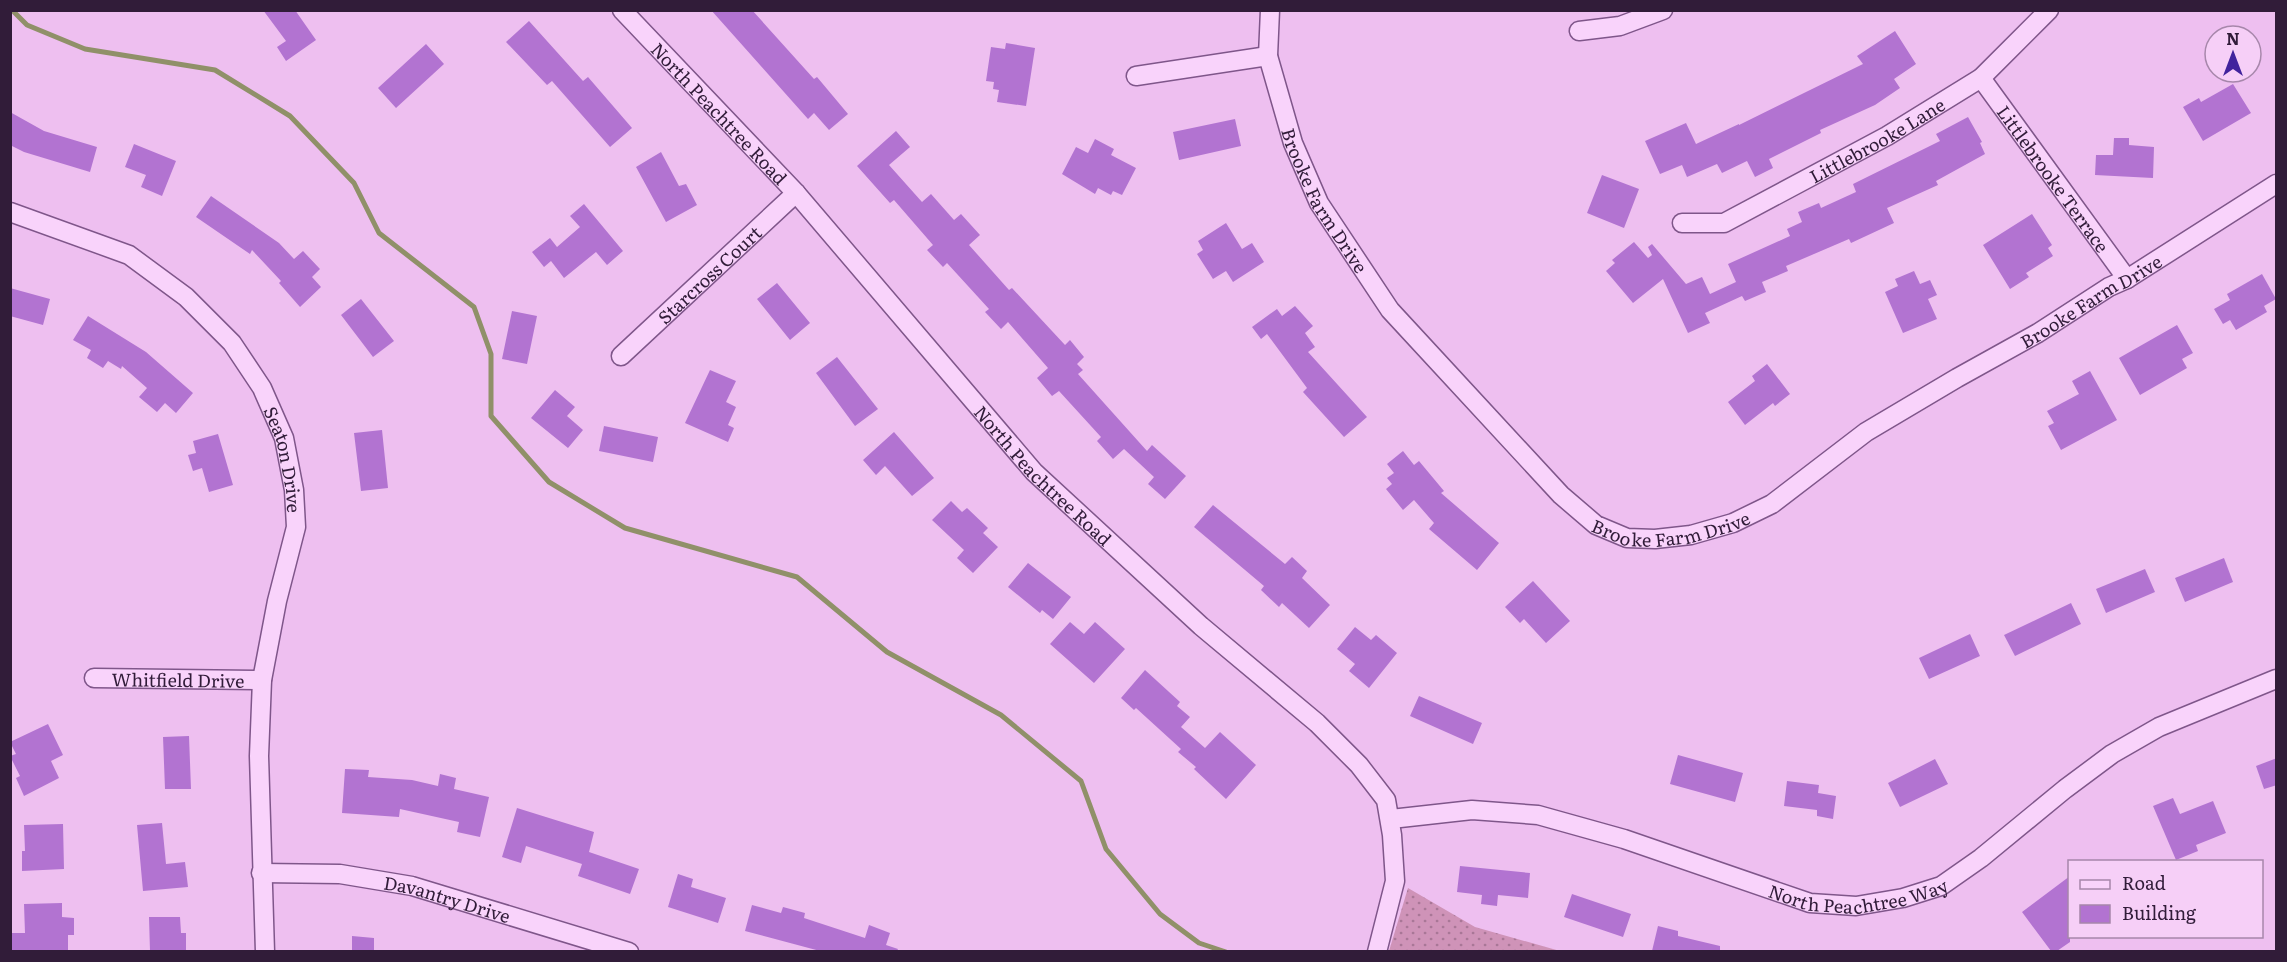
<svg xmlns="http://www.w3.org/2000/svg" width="2287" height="962" font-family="Literata,serif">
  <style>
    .grass { fill: url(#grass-dots) }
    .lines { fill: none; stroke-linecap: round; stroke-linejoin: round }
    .stream { stroke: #909069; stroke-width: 5 }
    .building { fill: #b273d1 }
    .minor-casing { stroke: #7f568a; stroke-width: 21 }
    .minor { stroke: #f9d3fb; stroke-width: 18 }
    .labels { text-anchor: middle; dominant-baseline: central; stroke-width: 4.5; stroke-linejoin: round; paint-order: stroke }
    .street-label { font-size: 18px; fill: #311c39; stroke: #f6cff7 }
  </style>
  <defs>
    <pattern id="grass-dots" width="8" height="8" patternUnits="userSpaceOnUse" patternTransform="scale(1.5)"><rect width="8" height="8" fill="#cf93b8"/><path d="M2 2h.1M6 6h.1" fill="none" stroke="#a97797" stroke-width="1.8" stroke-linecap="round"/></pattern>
  </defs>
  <rect width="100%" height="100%" fill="#eebff0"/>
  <path class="grass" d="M1408,888l67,39 85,24h-171z"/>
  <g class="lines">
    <path class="stream" d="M12,10l15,15 58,24 130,21 75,46 64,67 25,50 95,74 17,47v62l58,66 76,46 172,49 90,75 114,63 80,66 25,68 54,65 39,29 27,9"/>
  </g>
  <path class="building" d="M263,10h32l21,30 -30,21 -9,-14 9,-6z
    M711,10h41l62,69 3,-2 31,37 -19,16 -15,-17 -6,6z
    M529,21l54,60 5,-4 44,51 -22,19 -58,-66 -5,4 -41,-43z
    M1895,31l21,33 -22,15 6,9 -25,17 -55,25 1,3 -52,26 4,9 -18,9 -8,-16 -25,12 -5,-9 -30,13 -5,-12 -22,9 -15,-33 41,-18 10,21 43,-20v1l124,-61 -6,-8z
    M1006,43l29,5 -9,58 -29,-4 2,-12 -6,-1 1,-7 -8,-1 5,-34 14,2z
    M426,44l18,20 -48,44 -18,-20z
    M2233,84l18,29 -48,28 -20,-34 16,-9 2,4z
    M10,112l34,19 53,16 -7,25 -66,-20 -14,-7z
    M1968,117l14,25 -2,1 5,11 -49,27 2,4 -51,23 7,15 -43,20 -2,-4 -63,27 2,5 -26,11 4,10 -21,9 -3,-5 -37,17 5,10 -22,10 -25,-54 -30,24 -27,-32 9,-8 -3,-3 22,-18 14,16 4,-3 -4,-8 4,-3 34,40 16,-7 8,17 26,-12 -8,-18 62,-28 -3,-7 15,-7 -4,-10 21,-9 2,5 35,-16 -3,-8 87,-43 -4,-7z
    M1235,119l6,27 -62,14 -6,-28z
    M896,131l14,16 -21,18 33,37 9,-8 23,26 7,-6 19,21 -11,10 40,45 3,-2 53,57 5,-5 14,17 -7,7 6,6 -5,4 69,77 5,-6 34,31 -21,23 -17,-15 6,-7 -30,-28 -11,10 -16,-18 4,-4 -42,-46 -7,5 -15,-18 11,-10 -40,-46 -7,7 -16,-17 4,-3 -42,-46 -4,4 -16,-17 6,-5 -39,-45 -4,3 -33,-37z
    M2114,138h15v7l25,2 -1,31 -58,-3 1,-20h17z
    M1095,139l19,10 -3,6 25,13 -14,27 -9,-4 -2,4 -13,-7 -3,6 -33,-20 14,-27 12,6z
    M134,144l42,17 -14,35 -21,-9 5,-12 -21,-8z
    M661,152l18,34 7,-2 11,21 -31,17 -30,-55z
    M1602,175l37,14 -15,39 -37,-15z
    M211,196l68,47 15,16 9,-8 17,18 -8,8 9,10 -21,20 -21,-24 2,-2 -29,-31 -2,4 -54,-37z
    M584,204l39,47 -16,14 -11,-13 -32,26 -13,-17 -7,6 -12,-15 18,-14 7,9 23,-20 -10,-11z
    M2032,214l20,31 -4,3 5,8 -27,17 3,4 -19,12 -27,-44z
    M1226,223l16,26 10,-6 12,19 -31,20 -7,-11 -13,8 -16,-25 6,-4 -5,-9z
    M1914,271l6,13 10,-4 7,15 -9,4 9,20 -34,14 -18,-41 13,-6 -3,-7z
    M2262,274l14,25 -12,7 3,6 -31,18 -6,-10 -7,4 -9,-15 16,-9 -3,-6z
    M777,283l33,40 -20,17 -33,-41z
    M10,288l40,11 -7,26 -33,-9z
    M361,299l33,42 -21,16 -32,-42z
    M1295,306l18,20 -8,7 10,14 -7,5 59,65 -23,20 -41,-45 4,-4 -40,-54 -6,5 -9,-12 25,-18 5,7z
    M512,311l25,5 -10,48 -25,-5z
    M88,316l58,36 47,41 -17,20 -11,-10 -8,9 -18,-15 8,-9 -25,-22 -1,3 -13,-8 -5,7 -16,-10 4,-8 -18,-10z
    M2177,325l16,28 -11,6 5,9 -47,27 -21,-37z
    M837,357l41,52 -23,17 -39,-53z
    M1767,364l23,30 -15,12 -2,-3 -28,22 -17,-23 27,-21 -3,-5z
    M710,370l26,11 -10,21 10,5 -8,18 6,3 -6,14 -43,-19z
    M2090,371l27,49 -56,30 -13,-24 6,-3 -7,-12 32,-17 -7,-13z
    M555,390l20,17 -8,9 16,14 -15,18 -37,-30z
    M604,426l54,11 -5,25 -54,-11z
    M382,430l6,58 -27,3 -7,-58z
    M894,432l40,46 -22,18 -27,-30 -9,9 -13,-15z
    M218,434l15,51 -24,7 -7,-24 -9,3 -5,-16 8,-2 -3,-12z
    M1403,451l11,14 5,-4 25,30 -3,2 58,50 -22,27 -48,-41 5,-6 -20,-23 -11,10 -17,-21 6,-5 -5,-6 7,-5 -7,-9z
    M951,501l11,11 5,-4 21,20 -5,5 15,14 -25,26 -16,-15 7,-8 -32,-30z
    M1213,505l72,59 7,-7 15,14 -5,7 28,27 -21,23 -27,-25 -3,4 -18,-17 3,-4 -70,-59z
    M2224,558l9,24 -48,20 -10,-24z
    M1028,563l43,34 -18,22 -11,-9 -2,3 -32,-26z
    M2145,569l10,23 -49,21 -10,-24z
    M1533,581l37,40 -24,22 -22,-24 -4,4 -15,-16z
    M2071,603l10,21 -66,32 -11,-21z
    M1070,622l14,12 11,-12 30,27 -31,34 -44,-39z
    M1355,627l16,13 5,-5 21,18 -28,35 -20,-17 6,-7 -18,-15z
    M1970,634l10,22 -51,23 -10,-21z
    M1145,670l35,32 -3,4 13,11 -9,10 24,21 15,-16 36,33 -30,34 -32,-30 2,-2 -18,-15 3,-3 -45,-41 -2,2 -13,-12z
    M1419,696l63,27 -9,21 -63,-28z
    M48,724l15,31 -12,6 8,17 -35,18 -8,-18 4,-2 -10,-20 6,-2 -6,-12z
    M189,736l2,53h-26l-2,-52z
    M1678,755l65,18 -8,29 -65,-18z
    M2277,758v27l-13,4 -8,-23z
    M1935,759l13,25 -48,23 -12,-24z
    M345,769l24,1 -1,7 44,3 26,6 2,-12 16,4 -2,11 35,8 -9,40 -23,-5 2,-10 -59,-13 -1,8 -57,-4z
    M1787,781l32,4 -1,8 18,3 -3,23 -16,-3v-6l-33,-4z
    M2173,798l7,16 33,-13 13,32 -30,12 2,6 -22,9 -23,-54z
    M517,808l77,24 -5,20 50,17 -9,25 -52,-18 4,-12 -56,-18 -5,17 -19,-6z
    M162,823l4,41 19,-2 3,25 -45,4 -6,-66z
    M63,824l1,45 -42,2v-20h3l-1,-26z
    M1460,866l70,7 -2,25 -30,-3 -1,11 -16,-2 1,-9 -25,-3z
    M678,874l15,5 -2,8 35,11 -8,25 -50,-16z
    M2070,876v66l-13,9h-6l-29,-39z
    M1572,894l59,20 -8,23 -59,-20z
    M62,903v14l12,1v17h-6v16h-56v-18h13l-1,-29z
    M752,905l29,8 2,-6 22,6 -1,5 61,20 4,-13 21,8 -4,12 12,4 -1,2h-77l-75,-20z
    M149,917h31l1,16h5v18h-36z
    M1658,926l20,5v5l42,10v5h-68z
    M352,936l22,2v13h-22z"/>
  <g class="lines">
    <g class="minor-casing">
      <g id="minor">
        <path id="s1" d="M622,10l174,183 238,279 167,154 116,97 42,42 27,35 6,35 3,46 -18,71"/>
        <path id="s2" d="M1270,10l-2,46 25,87 26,60 71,107 171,185 35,30 31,13 28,1 36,-4 42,-12 39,-19 94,-72 91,-54 81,-45 71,-46 18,-8 149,-95"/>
        <path d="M1579,31l41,-5 43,-16"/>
        <path d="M1136,76l132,-20"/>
        <path id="s3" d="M1981,78l146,201"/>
        <path id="s4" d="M10,212l119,43 57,42 46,46 30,45 22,50 10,52 2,37 -19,74 -15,79 -3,76 6,196"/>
        <path id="s5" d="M1682,223h42l163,-87 94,-58 68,-68"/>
        <path id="s6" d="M621,356l175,-163"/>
        <path id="s7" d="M94,678l168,2"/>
        <path id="s8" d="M1391,819l81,-9 66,5 86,24 186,64 46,3 47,-8 38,-12 40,-28 84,-69 47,-35 47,-27 117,-48"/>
        <path id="s9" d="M261,873l79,1 72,12 217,66"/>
      </g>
    </g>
    <use href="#minor" class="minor"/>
  </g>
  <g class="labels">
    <g class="street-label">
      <text stroke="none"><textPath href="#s1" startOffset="142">North Peachtree Road</textPath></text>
      <text stroke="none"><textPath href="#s5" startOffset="216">Littlebrooke Lane</textPath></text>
      <text stroke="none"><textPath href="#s3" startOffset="124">Littlebrooke Terrace</textPath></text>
      <text stroke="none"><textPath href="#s2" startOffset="202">Brooke Farm Drive</textPath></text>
      <text stroke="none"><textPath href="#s6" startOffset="120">Starcross Court</textPath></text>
      <text stroke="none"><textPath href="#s2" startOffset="1192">Brooke Farm Drive</textPath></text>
      <text stroke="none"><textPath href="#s4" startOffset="392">Seaton Drive</textPath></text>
      <text stroke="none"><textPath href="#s1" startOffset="628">North Peachtree Road</textPath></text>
      <text stroke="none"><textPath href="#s2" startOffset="706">Brooke Farm Drive</textPath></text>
      <text stroke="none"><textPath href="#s7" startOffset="84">Whitfield Drive</textPath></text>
      <text stroke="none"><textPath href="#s8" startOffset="482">North Peachtree Way</textPath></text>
      <text stroke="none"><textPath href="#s9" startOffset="189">Davantry Drive</textPath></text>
    </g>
  </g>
  <rect width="2287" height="962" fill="none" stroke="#311c39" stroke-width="24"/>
  <rect x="2068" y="860" width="195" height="78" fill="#f6cff7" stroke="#a787ab" stroke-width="1.5"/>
  <rect x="2080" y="880" width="30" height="9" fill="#f9d3fb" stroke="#a787ab" stroke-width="1.5"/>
  <text x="2122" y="890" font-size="18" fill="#311c39">Road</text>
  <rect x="2080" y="905" width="30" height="18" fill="#b273d1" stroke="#a787ab" stroke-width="1.5"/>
  <text x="2122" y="920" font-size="18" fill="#311c39">Building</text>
  <g transform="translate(2233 54)"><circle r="28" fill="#f6cff7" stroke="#a787ab" stroke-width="1.5"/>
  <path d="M0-4.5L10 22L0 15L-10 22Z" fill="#41239d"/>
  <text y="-9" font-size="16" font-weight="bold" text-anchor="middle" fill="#311c39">N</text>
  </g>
</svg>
